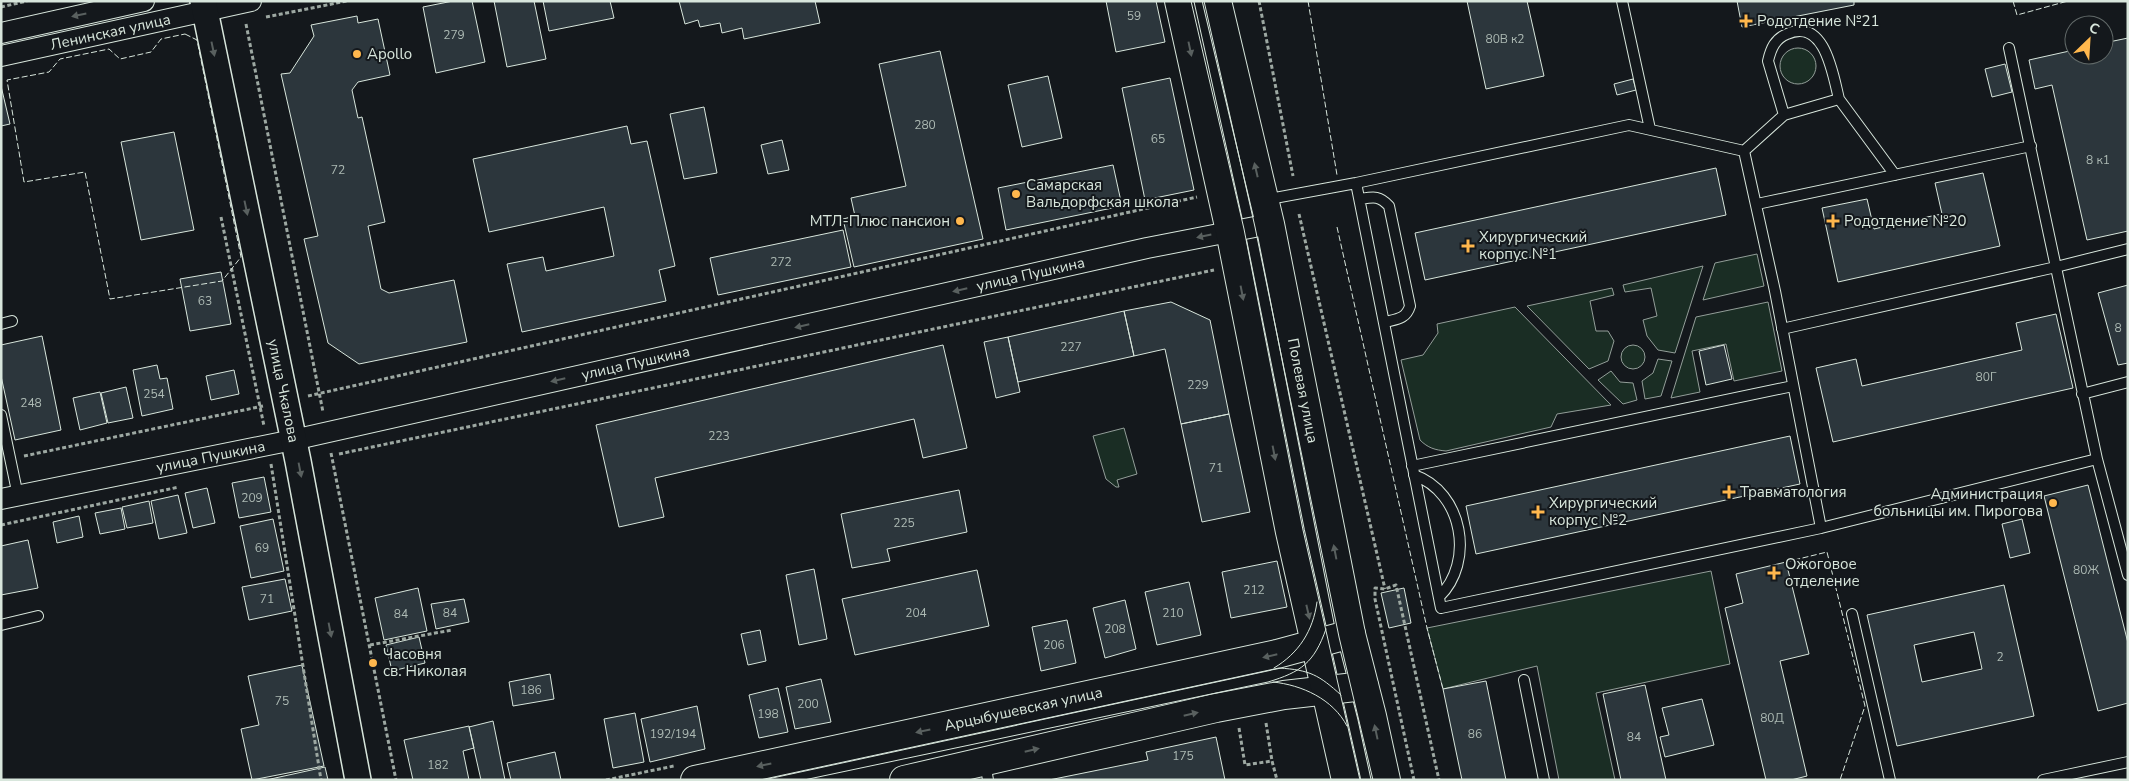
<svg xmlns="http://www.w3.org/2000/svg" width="2129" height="781" font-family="'Nunito Sans',sans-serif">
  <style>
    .green { fill: #1a2d24; stroke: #939e99 }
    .building { fill: #2c363c; stroke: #d8e6dc; fill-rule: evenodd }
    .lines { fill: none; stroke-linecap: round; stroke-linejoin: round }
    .service-casing { stroke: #d8e6dc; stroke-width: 12 }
    .minor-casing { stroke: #d8e6dc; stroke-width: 22 }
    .tertiary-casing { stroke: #d8e6dc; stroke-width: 28 }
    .secondary-casing { stroke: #d8e6dc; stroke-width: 30 }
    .primary-casing { stroke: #d8e6dc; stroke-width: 30 }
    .path { stroke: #9da8a2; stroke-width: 3; stroke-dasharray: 4 2.5; stroke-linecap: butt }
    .service { stroke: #14181c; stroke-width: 10 }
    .minor { stroke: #14181c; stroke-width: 20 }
    .tertiary { stroke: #14181c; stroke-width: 25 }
    .secondary { stroke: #14181c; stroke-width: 28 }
    .primary { stroke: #14181c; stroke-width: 28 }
    .tram { stroke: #d8e6dc; stroke-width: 1 }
    .fence { stroke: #d8e6dc; stroke-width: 1; stroke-dasharray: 6 2.5; stroke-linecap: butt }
    .oneway { fill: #59605f }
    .poi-dot { fill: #ffb74d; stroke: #14181c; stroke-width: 2 }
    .labels { text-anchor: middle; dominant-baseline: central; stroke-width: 4; stroke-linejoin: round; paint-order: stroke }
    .number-label { font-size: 12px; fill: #adbab4 }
    .poi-label { font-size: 15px; fill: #d8e6dc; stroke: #14181c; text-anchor: start }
    .street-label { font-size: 15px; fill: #d8e6dc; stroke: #14181c }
  </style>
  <rect width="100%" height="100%" fill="#14181c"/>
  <path class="green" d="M1780 66a18 18 0 1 1 36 0a18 18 0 1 1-36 0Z
    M1757,254l7,32 -61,14 12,-37z
    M1703,266l-28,87 -17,-3 -11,-14 -4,-16 14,-4 -6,-28 -26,4 -2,-7z
    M1612,288l2,7 -24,6 6,30h12l6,10 -6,20 -19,8 -62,-63z
    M1768,302l14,69 -48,10 -8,-37 -34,7 8,41 -29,6 25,-81z
    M1515,307l96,98 -54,9 -6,13 -105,24c-11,-1 -18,-3 -26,-11l-19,-80 22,-5 15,-22 -1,-9z
    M1621 357a12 12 0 1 1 24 0a12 12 0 1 1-24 0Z
    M1658,359l14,2 -11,35 -16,3 -3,-18 11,-8z
    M1611,371l9,11 13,1 4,17 -14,4 -25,-24z
    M1124,428l13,46 -20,6 2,7h-3l-10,-8 -13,-43z
    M1711,571l19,93 -134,29 19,87h-56l-22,-114 -94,23 -16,-61z"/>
  <path class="building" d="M453,1h19l13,61 -49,11 -13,-66z
    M494,1h40l12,58 -39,8z
    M543,1h67l4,17 -65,13z
    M679,1h136l5,22 -76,16 -2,-11 -20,5 -2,-10 -20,4 -2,-7 -13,4z
    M1106,1h50l9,41 -49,10z
    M1467,1h60l17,75 -58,13z
    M1737,1h117v4l-112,22z
    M357,16l1,7 20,-4 12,56 -32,7 -6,8 6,28 4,-1 23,105 -17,4 13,63 8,4 65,-13 13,62 -108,22 -31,-21 -24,-104 14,-3 -37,-162 9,-1 24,-37 -3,-11z
    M2128,38v193l-41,9 -35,-155 -17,4 -6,-29 45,-10v5h30v-12z
    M940,51l43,188 -129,28 -11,-48 12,-3 -4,-18 55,-12 -27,-122z
    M2005,64l7,28 -20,5 -7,-28z
    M1048,76l14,62 -40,9 -14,-62z
    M1170,78l24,112 -49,10 -23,-112z
    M1633,79l3,11 -19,5 -3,-11z
    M1,86l9,38 -9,2z
    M704,107l13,66 -33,6 -14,-65z
    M627,126l4,18 16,-3 28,125 -16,4 7,31 -144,31 -15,-68 36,-7 3,14 68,-15 -10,-49 -115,25 -16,-73z
    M174,132l20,98 -53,10 -20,-98z
    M782,140l7,30 -21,4 -7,-29z
    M1113,165l9,41 -116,24 -8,-42z
    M1716,168l10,47 -301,65 -10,-47z
    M1983,173l17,73 -162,36 -16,-74 45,-9 7,30 38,-9 30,-6 -7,-31z
    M843,230l8,37 -133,28 -8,-37z
    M221,272l10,52 -41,7 -10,-52z
    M2128,285v78l-10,2 -20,-72z
    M1171,302l39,18 19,94 -48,10 -16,-75 -31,7 -10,-45z
    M1124,311l10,45 -116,26 -10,-45z
    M2056,314l17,74 -240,54 -17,-74 40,-9 6,27 160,-36 -6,-27z
    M42,336l19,94 -46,10 -14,-64v-31z
    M1008,337l12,55 -24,6 -12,-56z
    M943,345l24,103 -44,10 -9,-39 -259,59 9,39 -45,10 -23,-102z
    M1724,345l8,34 -26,6 -7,-34z
    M157,365l3,14 7,-1 6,31 -31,7 -9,-46z
    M234,370l5,24 -28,6 -5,-24z
    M126,387l7,31 -25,5 -7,-30z
    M100,392l7,31 -27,7 -7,-32z
    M1229,414l21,98 -48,10 -21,-98z
    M1790,436l10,48 -324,70 -10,-48z
    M264,477l7,35 -32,6 -7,-35z
    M2088,485l40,158v60l-30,8 -54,-215z
    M207,488l8,35 -22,5 -8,-35z
    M959,490l8,42 -80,17 3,12 -38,7 -11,-54z
    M178,495l9,38 -28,6 -8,-38z
    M149,501l4,22 -26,5 -5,-21z
    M121,508l4,21 -25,5 -5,-21z
    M79,516l4,21 -26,6 -4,-21z
    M273,519l11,52 -33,7 -11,-52z
    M2022,519l8,34 -20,5 -8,-34z
    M28,540l10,48 -37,7v-49z
    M1277,561l10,46 -56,11 -9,-46z
    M1786,562l23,92 -29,7 27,115 -16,4h-25l-41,-172 18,-5 -7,-29z
    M814,569l13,70 -28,6 -13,-70z
    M977,570l12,56 -134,29 -13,-56z
    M285,579l7,32 -43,9 -7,-33z
    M1189,582l12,53 -44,10 -12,-53z
    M2004,585l30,131 -137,30 -30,-131zM1974,632l8,37 -60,13 -8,-37z
    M418,588l9,43 -43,9 -9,-42z
    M1404,588l7,35 -22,5 -8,-35z
    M464,599l5,23 -33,7 -5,-25z
    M1125,600l11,49 -31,9 -12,-50z
    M1067,620l9,43 -35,8 -9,-44z
    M760,630l6,31 -18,4 -7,-31z
    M419,637l6,26 -33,8 -6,-26z
    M302,665l22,101 -72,14 -11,-51 18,-4 -11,-49z
    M550,674l4,25 -41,7 -4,-24z
    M821,679l10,43 -36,7 -9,-42z
    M1486,681l20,99h-44l-19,-91z
    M1645,685l21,95h-45l-18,-86z
    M778,688l10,44 -29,6 -10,-43z
    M1702,699l12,46 -49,12 -5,-20 9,-2 -7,-27z
    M697,706l8,43 -55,13 -9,-43z
    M635,713l9,49 -31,6 -9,-49z
    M493,721l12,59h-24l-12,-53z
    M469,726l5,22 -11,3 6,29h-56l-9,-40z
    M1216,737l9,43h-176l99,-20 -2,-8z
    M555,752l6,28h-50l-4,-17z
    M325,767l3,13h-62z"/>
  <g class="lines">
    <g class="service-casing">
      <path id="service" d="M1622,1l28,128
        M2009,48l88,411 31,116
        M1839,99l56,76
        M1744,151l31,140 46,237
        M1744,151l40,-36 55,-16c-6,-24 -14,-82 -52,-65 -12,5 -16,14 -19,27l16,54
        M1356,183l85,425 380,-80 276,-69
        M1360,199c13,-2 19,-4 29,7l21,100c-4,13 -13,13 -25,16
        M1264,200l92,-17 273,-58 115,26
        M1757,204l274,-58
        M1,324l11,-3
        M1782,329l274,-62 72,-18
        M2082,394l46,-12
        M1,415l17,81
        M1412,466l381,-80
        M1414,475c49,17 61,87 25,122
        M1852,614l38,166
        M1,625l37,-9
        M1524,680l20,100
        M985,762l3,18
        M2043,780l85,-18"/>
    </g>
    <g class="minor-casing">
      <g id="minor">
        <path d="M1,33l143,-32"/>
        <path id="s1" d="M1,56l250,-55"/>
        <path id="s2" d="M1,499l292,-59 854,-192 123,-24"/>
      </g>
    </g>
    <g class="tertiary-casing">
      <g id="tertiary">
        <path id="s3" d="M203,1l95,460 60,319"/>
      </g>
    </g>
    <g class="secondary-casing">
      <g id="secondary">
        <path id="s4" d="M695,780l582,-126 74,-20"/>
        <path d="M904,780l312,-72 68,-13 80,-9"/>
      </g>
    </g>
    <g class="primary-casing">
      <g id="primary">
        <path d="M1179,1l51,230 60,301 56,248"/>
        <path id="s5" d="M1217,1l53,223 81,410 21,82 14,64"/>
      </g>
    </g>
    <path class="path" d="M1259,1l34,175
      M1,7l26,-6
      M266,17l81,-16
      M246,24l77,388
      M1299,214l86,375
      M221,217l43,209
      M308,396l889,-199
      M331,453l65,327
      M339,454l875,-184
      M24,456l239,-50
      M271,464l50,316
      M1,525l178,-38
      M370,645l82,-15
      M1266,723l6,38
      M1239,728l6,37 27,-4 5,19
      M606,780l68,-14
      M1414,780l-39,-181v-11l10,1 11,-4 43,195"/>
    <use href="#service" class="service"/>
    <use href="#minor" class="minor"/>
    <use href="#tertiary" class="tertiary"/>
    <use href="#secondary" class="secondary"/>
    <use href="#primary" class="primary"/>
    <path class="tram" d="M1191,1l53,228 59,301 57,250
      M1204,1l51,226 84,410 34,143
      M1274,668c25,-15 39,-37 43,-66
      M1273,682c29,3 60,17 74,44
      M760,780l519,-112c31,2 40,7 62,27
      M804,780l464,-98c33,-10 46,-19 58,-53"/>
    <path class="fence" d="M1308,1l29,174
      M2013,1l4,14 51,-14
      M185,34l12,6 44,217 -19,24 -112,18 -25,-127 -61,10 -17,-102 42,-8 11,-13 49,-10 11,10 31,-7 10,-13z
      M1337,227l90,401 16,61
      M1786,562l41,-10 38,154 -25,74"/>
  </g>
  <defs><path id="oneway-solid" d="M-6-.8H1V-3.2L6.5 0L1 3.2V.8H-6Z" transform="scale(1.25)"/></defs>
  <g class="oneway">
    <use href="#oneway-solid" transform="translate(79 15) rotate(168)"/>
    <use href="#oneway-solid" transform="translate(213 49) rotate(78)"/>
    <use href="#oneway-solid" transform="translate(1190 49) rotate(78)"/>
    <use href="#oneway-solid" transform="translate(1256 170) rotate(-103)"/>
    <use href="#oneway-solid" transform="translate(246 208) rotate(78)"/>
    <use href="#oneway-solid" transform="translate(1204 236) rotate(168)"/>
    <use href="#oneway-solid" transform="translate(960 290) rotate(167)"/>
    <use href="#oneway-solid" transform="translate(1242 293) rotate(79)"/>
    <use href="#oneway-solid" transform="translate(802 326) rotate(167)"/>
    <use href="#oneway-solid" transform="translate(558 380) rotate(167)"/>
    <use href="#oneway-solid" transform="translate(1274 453) rotate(79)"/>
    <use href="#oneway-solid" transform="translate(300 470) rotate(79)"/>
    <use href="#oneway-solid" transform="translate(1335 552) rotate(-101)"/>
    <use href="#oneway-solid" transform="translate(1308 612) rotate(77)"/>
    <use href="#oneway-solid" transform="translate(330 630) rotate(79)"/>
    <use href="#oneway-solid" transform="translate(1270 656) rotate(167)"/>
    <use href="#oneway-solid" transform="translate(1191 714) rotate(-13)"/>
    <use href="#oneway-solid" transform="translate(923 731) rotate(168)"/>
    <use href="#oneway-solid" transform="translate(1376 732) rotate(-102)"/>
    <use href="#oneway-solid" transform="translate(1032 750) rotate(-13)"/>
    <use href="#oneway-solid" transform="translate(764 765) rotate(168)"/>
  </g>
  <g class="poi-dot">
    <path d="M1743.5 13.5h5v5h5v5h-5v5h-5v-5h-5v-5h5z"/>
    <circle cx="357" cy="54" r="5"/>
    <circle cx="1016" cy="194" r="5"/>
    <circle cx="960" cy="221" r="5"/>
    <path d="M1830.5 213.5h5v5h5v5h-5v5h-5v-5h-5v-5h5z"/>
    <path d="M1465.5 238.5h5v5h5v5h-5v5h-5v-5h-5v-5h5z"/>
    <path d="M1726.5 484.5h5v5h5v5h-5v5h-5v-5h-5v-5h5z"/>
    <circle cx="2053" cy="503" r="5"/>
    <path d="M1535.5 504.5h5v5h5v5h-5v5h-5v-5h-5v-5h5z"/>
    <path d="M1771.5 565.5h5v5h5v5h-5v5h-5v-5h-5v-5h5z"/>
    <circle cx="373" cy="663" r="5"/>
  </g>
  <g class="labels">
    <g class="number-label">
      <text x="1134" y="16">59</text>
      <text x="454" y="35">279</text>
      <text x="1505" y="39">80В к2</text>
      <text x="925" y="125">280</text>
      <text x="1158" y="139">65</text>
      <text x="2098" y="160">8 к1</text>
      <text x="338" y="170">72</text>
      <text x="781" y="262">272</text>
      <text x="205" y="301">63</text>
      <text x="2118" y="328">8</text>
      <text x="1071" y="347">227</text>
      <text x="1986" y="377">80Г</text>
      <text x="1198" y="385">229</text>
      <text x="154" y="394">254</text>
      <text x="31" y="403">248</text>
      <text x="719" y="436">223</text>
      <text x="1216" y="468">71</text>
      <text x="252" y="498">209</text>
      <text x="904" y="523">225</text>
      <text x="262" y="548">69</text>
      <text x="2086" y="570">80Ж</text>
      <text x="1254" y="590">212</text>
      <text x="267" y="599">71</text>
      <text x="450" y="613">84</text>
      <text x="916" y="613">204</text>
      <text x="1173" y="613">210</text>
      <text x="401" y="614">84</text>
      <text x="1115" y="629">208</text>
      <text x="1054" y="645">206</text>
      <text x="2000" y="657">2</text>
      <text x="531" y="690">186</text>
      <text x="282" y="701">75</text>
      <text x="808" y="704">200</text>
      <text x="768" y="714">198</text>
      <text x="1772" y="718">80Д</text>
      <text x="673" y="734">192/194</text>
      <text x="1475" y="734">86</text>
      <text x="1634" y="737">84</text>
      <text x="1183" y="756">175</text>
      <text x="438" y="765">182</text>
    </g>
    <g class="poi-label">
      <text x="1757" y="21">Родотдение №21</text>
      <text x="367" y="54">Apollo</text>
      <text x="1026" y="185">Самарская<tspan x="1026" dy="17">Вальдорфская школа</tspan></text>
      <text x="950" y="221" text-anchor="end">МТЛ-Плюс пансион</text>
      <text x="1844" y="221">Родотдение №20</text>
      <text x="1479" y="237">Хирургический<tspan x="1479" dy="17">корпус №1</tspan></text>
      <text x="1740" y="492">Травматология</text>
      <text x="2043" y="494" text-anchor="end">Администрация<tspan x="2043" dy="17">больницы им. Пирогова</tspan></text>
      <text x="1549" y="503">Хирургический<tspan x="1549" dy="17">корпус №2</tspan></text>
      <text x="1785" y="564">Ожоговое<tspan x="1785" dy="17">отделение</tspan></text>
      <text x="383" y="654">Часовня<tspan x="383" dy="17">св. Николая</tspan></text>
    </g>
    <g class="street-label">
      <text stroke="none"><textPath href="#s1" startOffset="112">Ленинская улица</textPath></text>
      <text stroke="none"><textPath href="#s2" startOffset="1054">улица Пушкина</textPath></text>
      <text stroke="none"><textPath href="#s2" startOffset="649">улица Пушкина</textPath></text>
      <text stroke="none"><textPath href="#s3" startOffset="398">улица Чкалова</textPath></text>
      <text stroke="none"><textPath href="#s5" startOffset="399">Полевая улица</textPath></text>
      <text stroke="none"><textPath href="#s2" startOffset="214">улица Пушкина</textPath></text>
      <text stroke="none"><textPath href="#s4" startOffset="336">Арцыбушевская улица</textPath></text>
    </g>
  </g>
  <rect width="2129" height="781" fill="none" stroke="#d8e6dc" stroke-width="5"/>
  <g transform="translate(2089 40) rotate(25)"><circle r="24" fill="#14181c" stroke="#626a69"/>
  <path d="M0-4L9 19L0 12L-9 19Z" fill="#ffb74d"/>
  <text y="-8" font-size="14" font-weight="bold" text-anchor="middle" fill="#d8e6dc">С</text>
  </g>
</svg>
